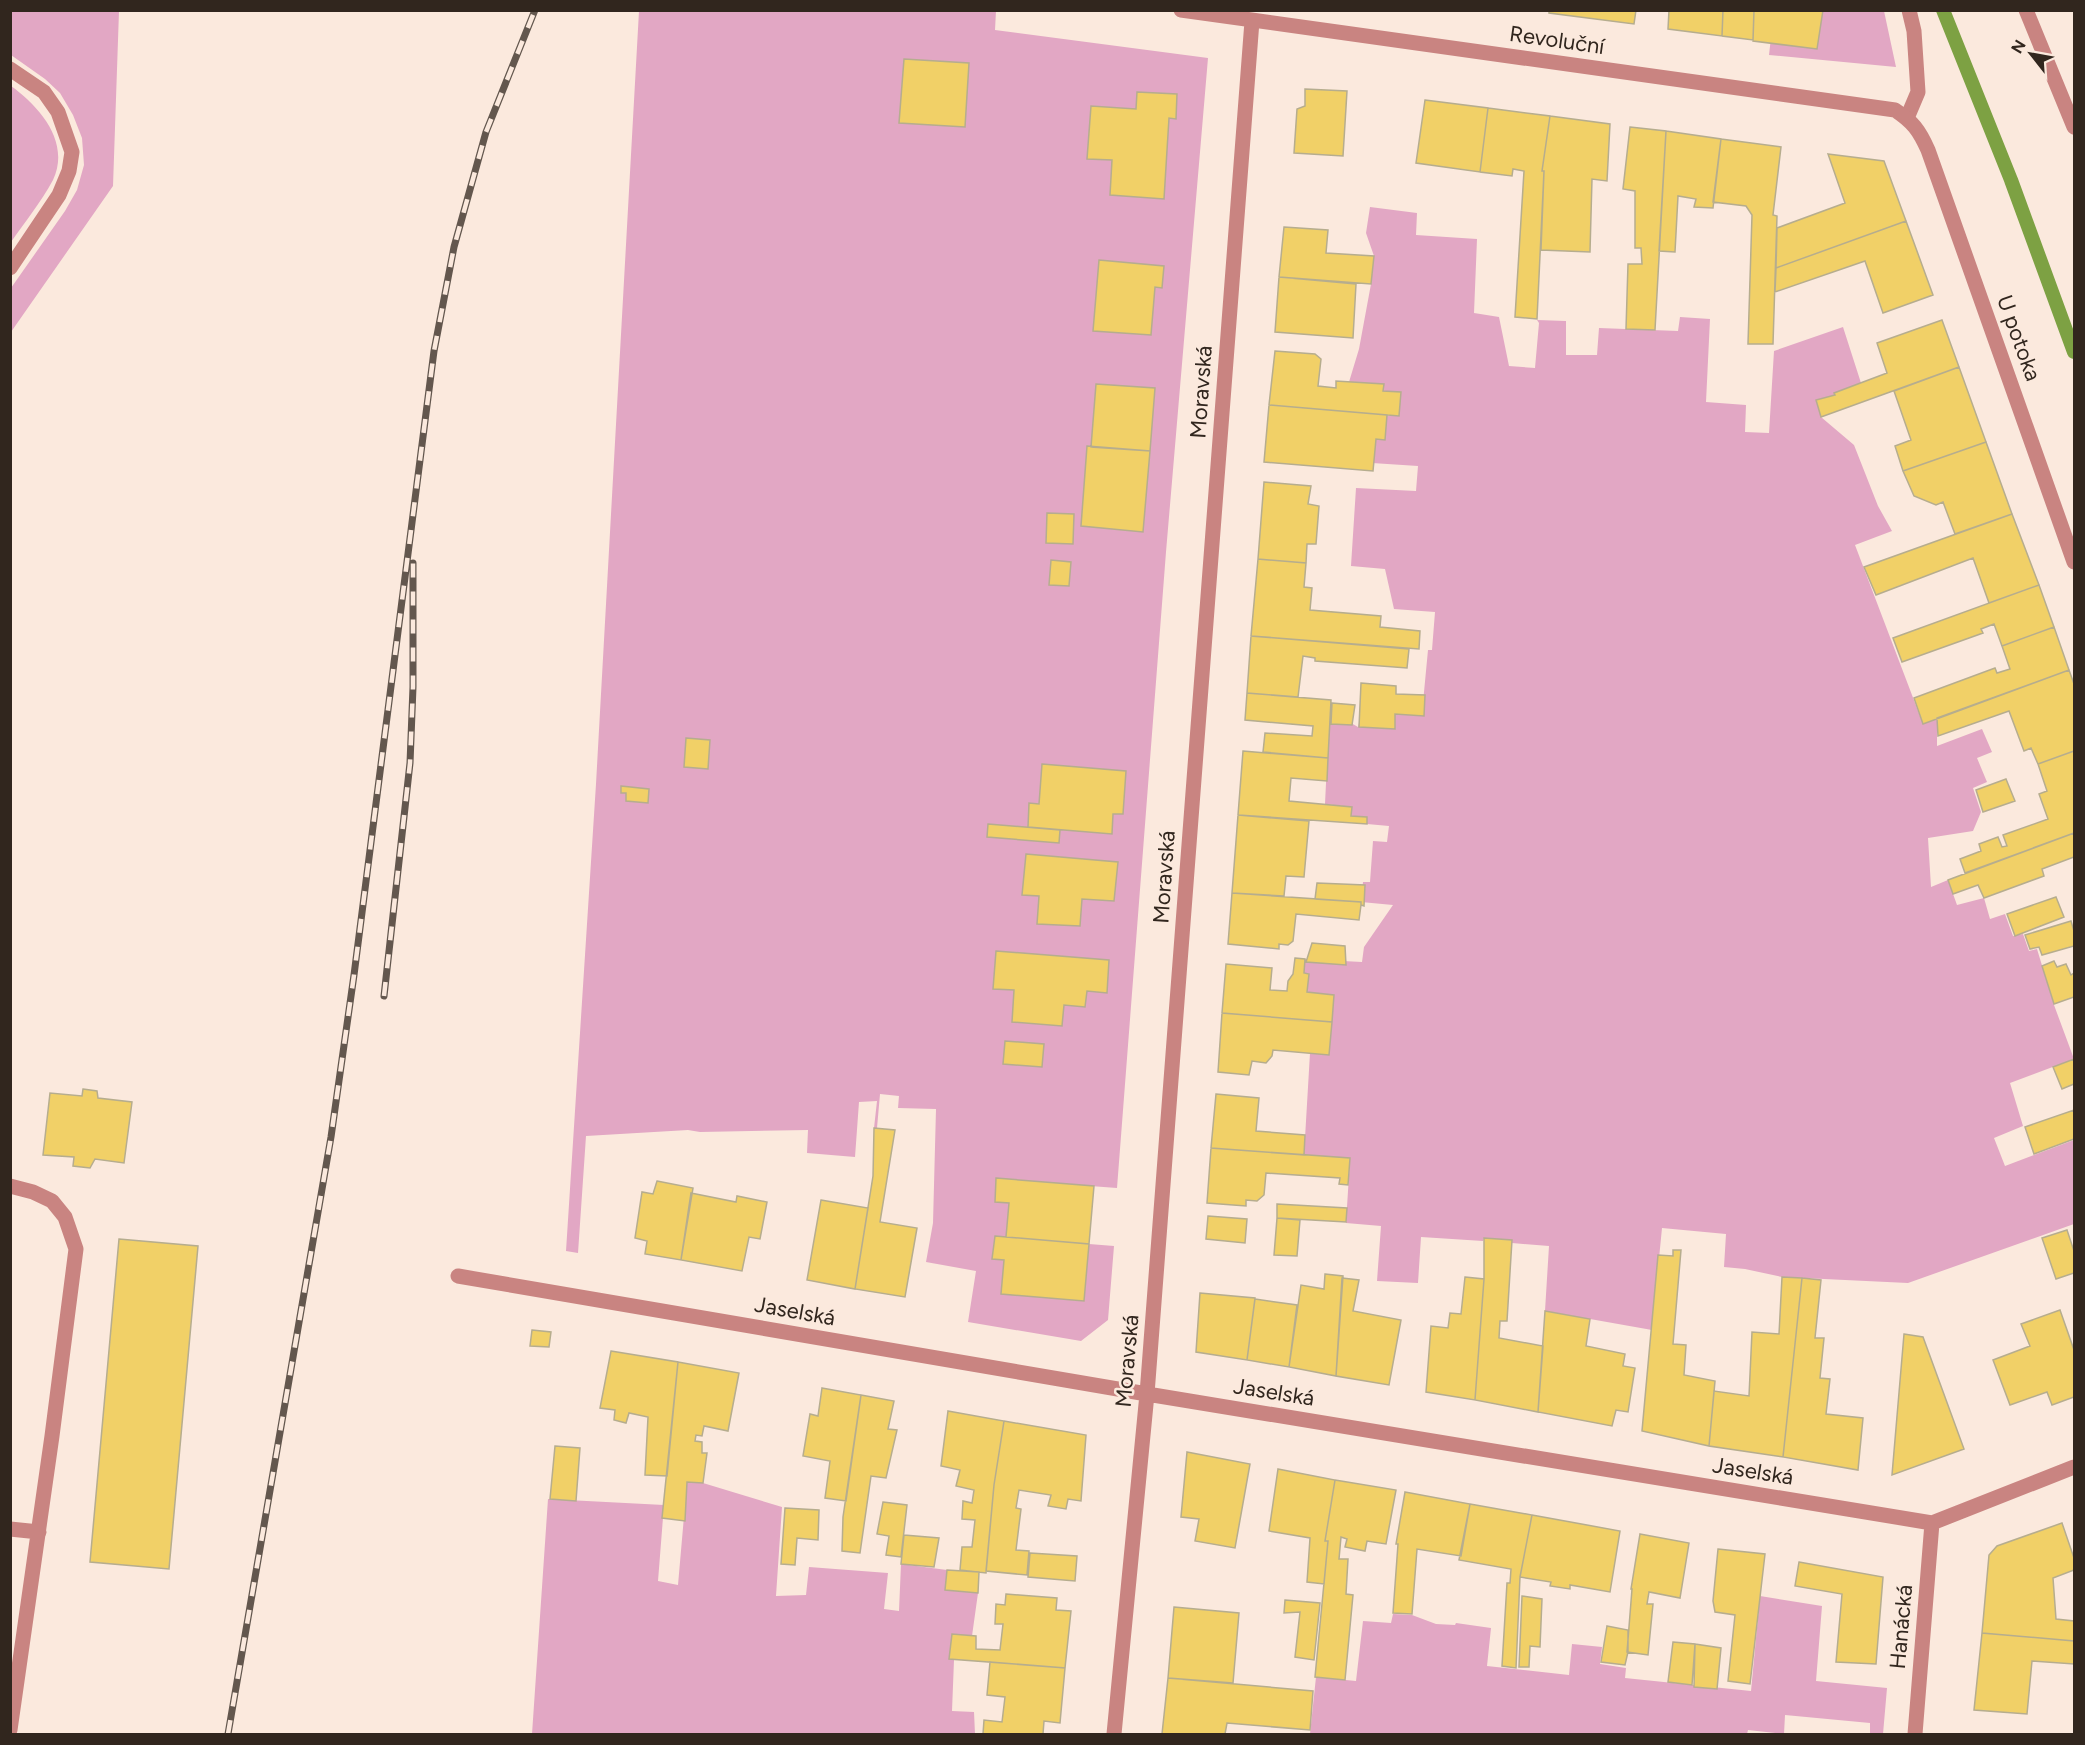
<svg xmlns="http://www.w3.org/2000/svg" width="2085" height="1745" font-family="Figtree,sans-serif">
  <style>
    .green { fill: #e2a7c4 }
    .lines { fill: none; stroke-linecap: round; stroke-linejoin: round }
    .stream { stroke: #7da143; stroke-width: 14 }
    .building { fill: #f1d067; stroke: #b6ad8e; stroke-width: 1.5 }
    .service { stroke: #c98481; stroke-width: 15 }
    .minor { stroke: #c98481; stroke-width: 15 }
    .tertiary { stroke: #c98481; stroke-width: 15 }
    .rail-casing { stroke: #63574e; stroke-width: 7 }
    .rail { stroke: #fbe9dd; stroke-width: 4.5; stroke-dasharray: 14; stroke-linecap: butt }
    .labels { text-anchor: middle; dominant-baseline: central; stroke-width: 5; stroke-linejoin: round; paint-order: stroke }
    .street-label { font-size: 22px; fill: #31261e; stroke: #fbe9dd }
  </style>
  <rect width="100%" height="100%" fill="#fbe9dd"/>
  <path class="green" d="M11,10l108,1 -6,175 -102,146v-44l54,-77 12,-21 7,-25 -2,-27 -9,-23 -13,-22 -15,-14 -34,-24z
    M639,11h357l-1,19 213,28 -42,494 -49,636 -121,-9 -1,23 14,1 -3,34h-11l-3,21 12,2 -3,33 83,8 5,-57 25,2 -6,74 -27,21 -113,-19 8,-51 -50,-9 7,-39 3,-114 -38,-1 1,-12 -19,-2 -3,34h-3l3,-27 -18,1 -4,55 -48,-4 1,-23 -108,2 -12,-2 -102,6 -8,117 -12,-2 30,-467z
    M1774,11h110l12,56 -127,-12z
    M11,86c28,20 60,56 42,94 -12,22 -28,42 -42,62z
    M1370,207l47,6 -1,22 61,4 -3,74 25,4 10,49 26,2 4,-45 -2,-3 29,1v34h31l2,-27 79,3 2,-14 30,2 -4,83 40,3 -1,27 24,1 5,-82 69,-24 18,56 -27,10 1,2 -19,5 5,17 33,28 24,61 14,25 -37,14 68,179 14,-6v28l45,-17 10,23 -15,6 10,24 -14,6 8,24 -8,19 -45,7 3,49 17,-7 9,25 27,-7 6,21 15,-5 8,22 10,-2 6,17 8,-2 17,56 20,54 -64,24 13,43 -29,12 11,28 69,-26v84l-166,59 -126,-6 -37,-8 -21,-2 2,-33 -64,-6 -10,102 -107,-19 4,-65 -37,-3v-3l-28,-2 -1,3 -62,-4 -3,46 -41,-2 4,-55 -35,-3 4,-64 -46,-4 6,-102 19,1 5,-59 -27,-3 2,-18 -5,-1 1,-14 57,3 2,-15 29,-42 -32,-3 2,-20h7l3,-41 14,1 2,-16 -22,-2v-7l-16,-1 1,-9 -27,-3 4,-83 22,2 7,4 1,-4 33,2 1,-14 29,2 6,-63h4l3,-38 -41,-3 -9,-40 -34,-3 5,-78 60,3 2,-25 -46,-3 2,-48 24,1 3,-24 -18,-1v-7l-34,-2 10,-33 12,-65 3,-28 -8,-23z
    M687,1482l16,1 79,24 -6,89 30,-1 3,-28 79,6 -4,36 15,2 2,-47 46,6 -1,20 32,3 -6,43 -20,-1 -2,24 4,1 -2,51 22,1 1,22h-443l16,-235 116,6 -6,76 20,4z
    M1760,1596l62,10 -6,75 71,7 -4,46h-13v-11l-85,-8 -1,19 -36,-4 -1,4h-437l6,-57 40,4 7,-60 28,2 2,-9 19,1 24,9 19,1 1,-2 35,5 -4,38 82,9 3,-31 30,3 -2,17 26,4 -1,10 126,13z"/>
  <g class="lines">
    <path class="stream" d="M1943,10l68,170 63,172"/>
  </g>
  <path class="building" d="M1549,10h87l-2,14 -85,-11z
    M1669,10h54l-1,26 -54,-7z
    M1723,10h31l-1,30 -31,-4z
    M1754,10h69l-6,39 -64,-8z
    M904,59l65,4 -4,64 -66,-4z
    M1305,89l42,2 -4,65 -49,-3 3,-44 8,-3z
    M1137,92l40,2 -1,25 -7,-1 -5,81 -54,-4 2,-35 -25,-1 4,-53 45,3z
    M1425,100l63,8 -8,64 -64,-9z
    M1488,108l62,8 -8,55h2l-7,148 -22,-2 9,-146 -11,-2 -1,7 -32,-4z
    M1550,116l60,8 -3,57 -15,-2 -2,73 -49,-2 3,-79h-2z
    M1630,127l36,4 -11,199 -29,-1 2,-65h14l-1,-16h-6v-57l-12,-2z
    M1666,131l55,8 -8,69 -19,-1 2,-8 -18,-3 -3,56 -16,-1z
    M1721,139l60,8 -8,68 4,1 -4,128h-25l4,-129 -6,-9 -33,-4z
    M1828,154l56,7 22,60 -130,47 1,-40 68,-25z
    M1906,221l27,74 -50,18 -18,-52 -90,31 1,-24z
    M1284,227l44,3 -2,23 48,3 -3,28 -92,-7z
    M1099,260l65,6 -2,22 -7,-1 -4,48 -58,-4z
    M1279,277l77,7 -3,54 -78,-6z
    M1942,320l17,47 -138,50 -5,-17 19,-5 -1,-2 53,-20 -10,-30z
    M1275,351l40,3 6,5 -3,27 18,2v-7l48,3 -1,7 18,1 -2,24 -130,-11z
    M1959,367l27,75 -83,29 -8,-25 16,-6 -17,-49z
    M1096,384l59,4 -5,63 -59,-4z
    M1269,405l118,10 -2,25 -9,-1 -3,32 -109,-9z
    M1986,442l26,72 -57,20 -12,-32 -7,3 -22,-9 -11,-25z
    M1087,446l63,5 -7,81 -62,-6z
    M1264,482l47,4 -3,18 11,2 -3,38h-9l-1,19 -48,-4z
    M1047,513l27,1 -1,30 -27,-1z
    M2012,514l27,71 -50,18 -16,-45 -97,37 -12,-28z
    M1258,559l48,4 -2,24 8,1 -2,22 71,6 -1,11 40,4 -1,18 -168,-13z
    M1051,560l20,2 -2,24 -20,-1z
    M2039,585l15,42 -52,19 -8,-22 -13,5 2,4 -81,29 -9,-24z
    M2054,627l15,43 -146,54 -9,-26 81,-30 2,5 13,-4 -8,-23z
    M1251,636l158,13 -2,19 -92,-7v-3l-12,-2 -5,41 -51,-4z
    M2069,670l5,14v67l-36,13 -7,-16 -7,3 -15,-40 -71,25 -1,-18z
    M1361,683l35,3v8l29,1 -1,21 -29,-2v15l-36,-2z
    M1247,693l84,7 -3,58 -65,-6 2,-19 47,3 1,-10 -68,-6z
    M1332,703l23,2 -3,20 -21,-1z
    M686,738l24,2 -2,29 -24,-2z
    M1243,751l85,7 -1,23 -36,-3 -2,23 63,6 -1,9 16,1v7l-129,-9z
    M2074,751v82l-109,40 -5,-14 21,-8 -2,-7 19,-7 4,10 5,-1 -4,-11 45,-16 -9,-25 8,-3 -9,-27z
    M1042,764l84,7 -3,43h-10l-1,20 -84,-7 1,-24 10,1z
    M2006,779l9,22 -32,11 -7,-22z
    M621,786l28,3 -1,14 -22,-2v-8h-5z
    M1238,815l71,6 -5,56 -18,-1 -2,20 -52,-3z
    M988,824l72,6 -1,13 -72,-6z
    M2074,833v24l-32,12 2,7 -60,22 -6,-13 -25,9 -5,-14z
    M1026,854l92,8 -4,39 -32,-2 -2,27 -43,-2 2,-28 -17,-1z
    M1317,883l48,2 -1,21 -3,-1v-3l-46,-3z
    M1232,893l129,9v3l-2,15 -63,-6 -3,27 -5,4 -9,-1v5l-51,-5z
    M2056,897l8,20 -49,19 -8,-22z
    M2071,921l3,10v15l-32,9 -3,-8 -9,2 -5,-14z
    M1312,943l33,3 1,19 -40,-3z
    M996,951l113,9 -2,33 -20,-2 -2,16 -21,-2 -2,21 -50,-4 2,-32 -21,-1z
    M1295,958l10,1 -1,14 5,1 -2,18 27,3 -2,27 -110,-9 4,-49 46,4 -2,22 17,1 1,-10 5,-7z
    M2054,961l3,6 9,-3 5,11 3,-2v24l-20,7 -12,-38z
    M1222,1013l110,9 -3,33 -56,-5 -1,6 -6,7 -14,-2 -3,14 -31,-3z
    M1005,1041l39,3 -2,23 -39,-3z
    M2074,1059v25l-12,5 -9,-22z
    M83,1089l14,2 1,7 34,4 -8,61 -29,-4 -5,9 -17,-2 1,-9 -31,-2 7,-62 32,3z
    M1216,1094l43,4 -3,33 49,4 -1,20 -93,-7z
    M2074,1110v29l-40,15 -9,-27z
    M874,1128l21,2 -15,92 37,6 -12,69 -50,-8 18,-113z
    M1211,1148l139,10 -2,27 -9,-1 1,-6 -74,-5 -2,22 -7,6 -11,-1v6l-39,-3z
    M996,1178l98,8 -5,58 -83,-7 3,-34 -14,-1z
    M657,1181l36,7 -12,72 -36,-6 2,-13 -12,-3 7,-46 11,2z
    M691,1193l45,9 1,-6 30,6 -7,37 -11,-2 -7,34 -61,-11z
    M821,1200l47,8 -13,81 -48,-9z
    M1277,1204l70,4 -1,14 -69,-4z
    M1208,1216l39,3 -2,24 -39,-4z
    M1277,1218l23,2 -3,36 -23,-1z
    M2067,1230l7,21v22l-18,6 -14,-41z
    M995,1236l94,8 -5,57 -83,-7 3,-34 -12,-1z
    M1484,1238l28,2 -5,81h-7l-1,17 44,8 -5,66 -63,-12 9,-121z
    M119,1239l79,7 -29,323 -79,-7z
    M1673,1250h8l-8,94 13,1 -2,30 31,6 -6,65 -67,-15 16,-176 15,1z
    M1325,1274l18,2 -7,100 -47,-9 12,-82 23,4z
    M1465,1277l19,2 -9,121 -49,-8 5,-66 17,2 2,-15 11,1z
    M1782,1277l20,1 -19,179 -74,-11 5,-55 35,5 3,-64 27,2z
    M1342,1278l17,2 -6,31 48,9 -12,65 -53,-9z
    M1802,1278l19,2 -6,58h9l-4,40 10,1 -4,35 37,4 -5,52 -75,-13z
    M1200,1293l55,5 -8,62 -51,-8z
    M1255,1299l42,6 -8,62 -42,-7z
    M2060,1310l14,40v47l-22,8 -5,-13 -37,13 -17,-45 37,-14 -9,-22z
    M1545,1311l45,8 -4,27 39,8 -2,12 12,2 -7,44 -12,-2 -4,16 -74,-14z
    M532,1330l19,2 -2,15 -19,-1z
    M1904,1334l19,3 41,112 -72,26z
    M611,1351l67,11 -11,114 -22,-1 3,-58 -19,-4 -3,10 -12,-3 1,-10 -15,-2z
    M678,1362l61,11 -11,58 -24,-5 -2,10 -6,-1 -1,6 7,1v11h5l-4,30 -16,-1 -2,39 -23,-3z
    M822,1388l39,7 -15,106 -21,-3 5,-37 -27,-5 7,-42 8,2z
    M861,1395l33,6 -6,28 9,1 -11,48 -15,-2 -11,77 -18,-2 1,-34z
    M948,1411l56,10 -10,64 -8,88 -26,-3 2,-23h10l3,-27 -13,-1 1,-18 9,2 2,-13 -18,-4 4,-16 -19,-4z
    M1004,1421l82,14 -5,66 -13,-2 -2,10 -18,-3 3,-11 -32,-5 -3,18 5,1 -5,41 13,1 -2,24 -41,-4 8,-86z
    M555,1446l25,2 -4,53 -26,-2z
    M1187,1452l63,12 -15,84 -40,-7 4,-22 -18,-2z
    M1278,1469l57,11 -10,61h3l-4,43 -17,-2 3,-44 -41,-7z
    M1335,1480l61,10 -10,54 -19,-3 -2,10 -20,-4 2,-8 -6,-2 -2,22h9l-2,35 7,1 -8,85 -30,-3 13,-136h-3z
    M1405,1492l65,12 -9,52 -44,-7 -5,65 -19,-1 5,-69h-2z
    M883,1502l24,3 -6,52 -15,-2 3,-19 -12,-2z
    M1470,1504l62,11 -12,62 -4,91 -14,-2 5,-83h3l1,-14 -52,-9z
    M785,1508l34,2 -1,30 -21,-2 -2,27 -14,-1z
    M1532,1515l88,16 -10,61 -40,-7v4l-20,-3 1,-4 -31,-5z
    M2062,1523l12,35v12l-21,8 3,41 18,2v20l-92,-8 7,-78 8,-9z
    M1640,1534l49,9 -9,55 -31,-6 -2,12h6l-5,51 -21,-3 5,-63h-1z
    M904,1535l35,3 -5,29 -33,-3z
    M1718,1549l47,5 -15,130 -22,-3 7,-66 -20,-3 -2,-11z
    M1030,1553l47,3 -2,25 -47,-4z
    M1799,1562l84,15 -7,87 -40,-2 6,-68 -47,-8z
    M947,1570l32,2 -1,21 -33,-3z
    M1006,1594l51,4 -1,12 15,1 -6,57 -116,-9 3,-25 24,2v13l24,1 3,-26h-8l1,-20 9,1z
    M1522,1596l20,3 -2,48 -10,-1 -1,21h-10z
    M1285,1600l35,3 -6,57 -19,-3 5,-45 -16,1z
    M1174,1607l65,6 -6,70 -65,-5z
    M1607,1626l21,4v22l-3,13 -24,-3z
    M1982,1633l92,8v23l-42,-3 -5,53 -53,-4z
    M1673,1642l22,2 -3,41 -24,-3z
    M1695,1644l26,4 -4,41 -23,-2z
    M990,1662l75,6 -5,55 -16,-2 -1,13h-60l1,-14 18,2 3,-25 -18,-2z
    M1168,1678l145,13 -3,39 -83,-7 -2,11h-63z"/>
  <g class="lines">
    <path class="service" d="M10,69l34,23 14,20 14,40 -3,19 -10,24 -49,73
      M1907,118l11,-26 -4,-61 -5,-21
      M10,1186l23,6 19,9 13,16 11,32 -24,187 -42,294
      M10,1529l29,3"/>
    <path class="minor" d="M1181,10l714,100c18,12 24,20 33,40l146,412
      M458,1276l689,118 785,129 142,-56
      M1114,1734l33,-340 105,-1373
      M1915,1734l17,-211"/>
    <path class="tertiary" d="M2026,10l48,117"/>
    <g class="rail-casing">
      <path id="rail" d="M384,996l26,-233 3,-76v-124
        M228,1734l103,-597 23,-162 80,-624 20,-104 32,-115 49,-122"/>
    </g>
    <use href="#rail" class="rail"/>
  </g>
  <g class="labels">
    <g class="street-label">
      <text transform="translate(1557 40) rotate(8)">Revoluční</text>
      <text transform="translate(2019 338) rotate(70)">U potoka</text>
      <text transform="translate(1201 392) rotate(-86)">Moravská</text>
      <text transform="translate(1164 877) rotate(-86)">Moravská</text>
      <text transform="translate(795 1311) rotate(10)">Jaselská</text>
      <text transform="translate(1127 1361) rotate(-85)">Moravská</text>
      <text transform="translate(1274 1392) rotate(9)">Jaselská</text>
      <text transform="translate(1753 1471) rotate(9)">Jaselská</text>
      <text transform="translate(1901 1627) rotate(-85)">Hanácká</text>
    </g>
  </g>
  <rect width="2085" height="1745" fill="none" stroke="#31261e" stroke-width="24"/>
  <g transform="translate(2031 54) rotate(301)" stroke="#fbe9dd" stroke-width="4.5" paint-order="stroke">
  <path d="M0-4.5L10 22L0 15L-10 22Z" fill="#31261e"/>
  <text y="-9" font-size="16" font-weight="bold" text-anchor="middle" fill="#31261e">N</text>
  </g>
</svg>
